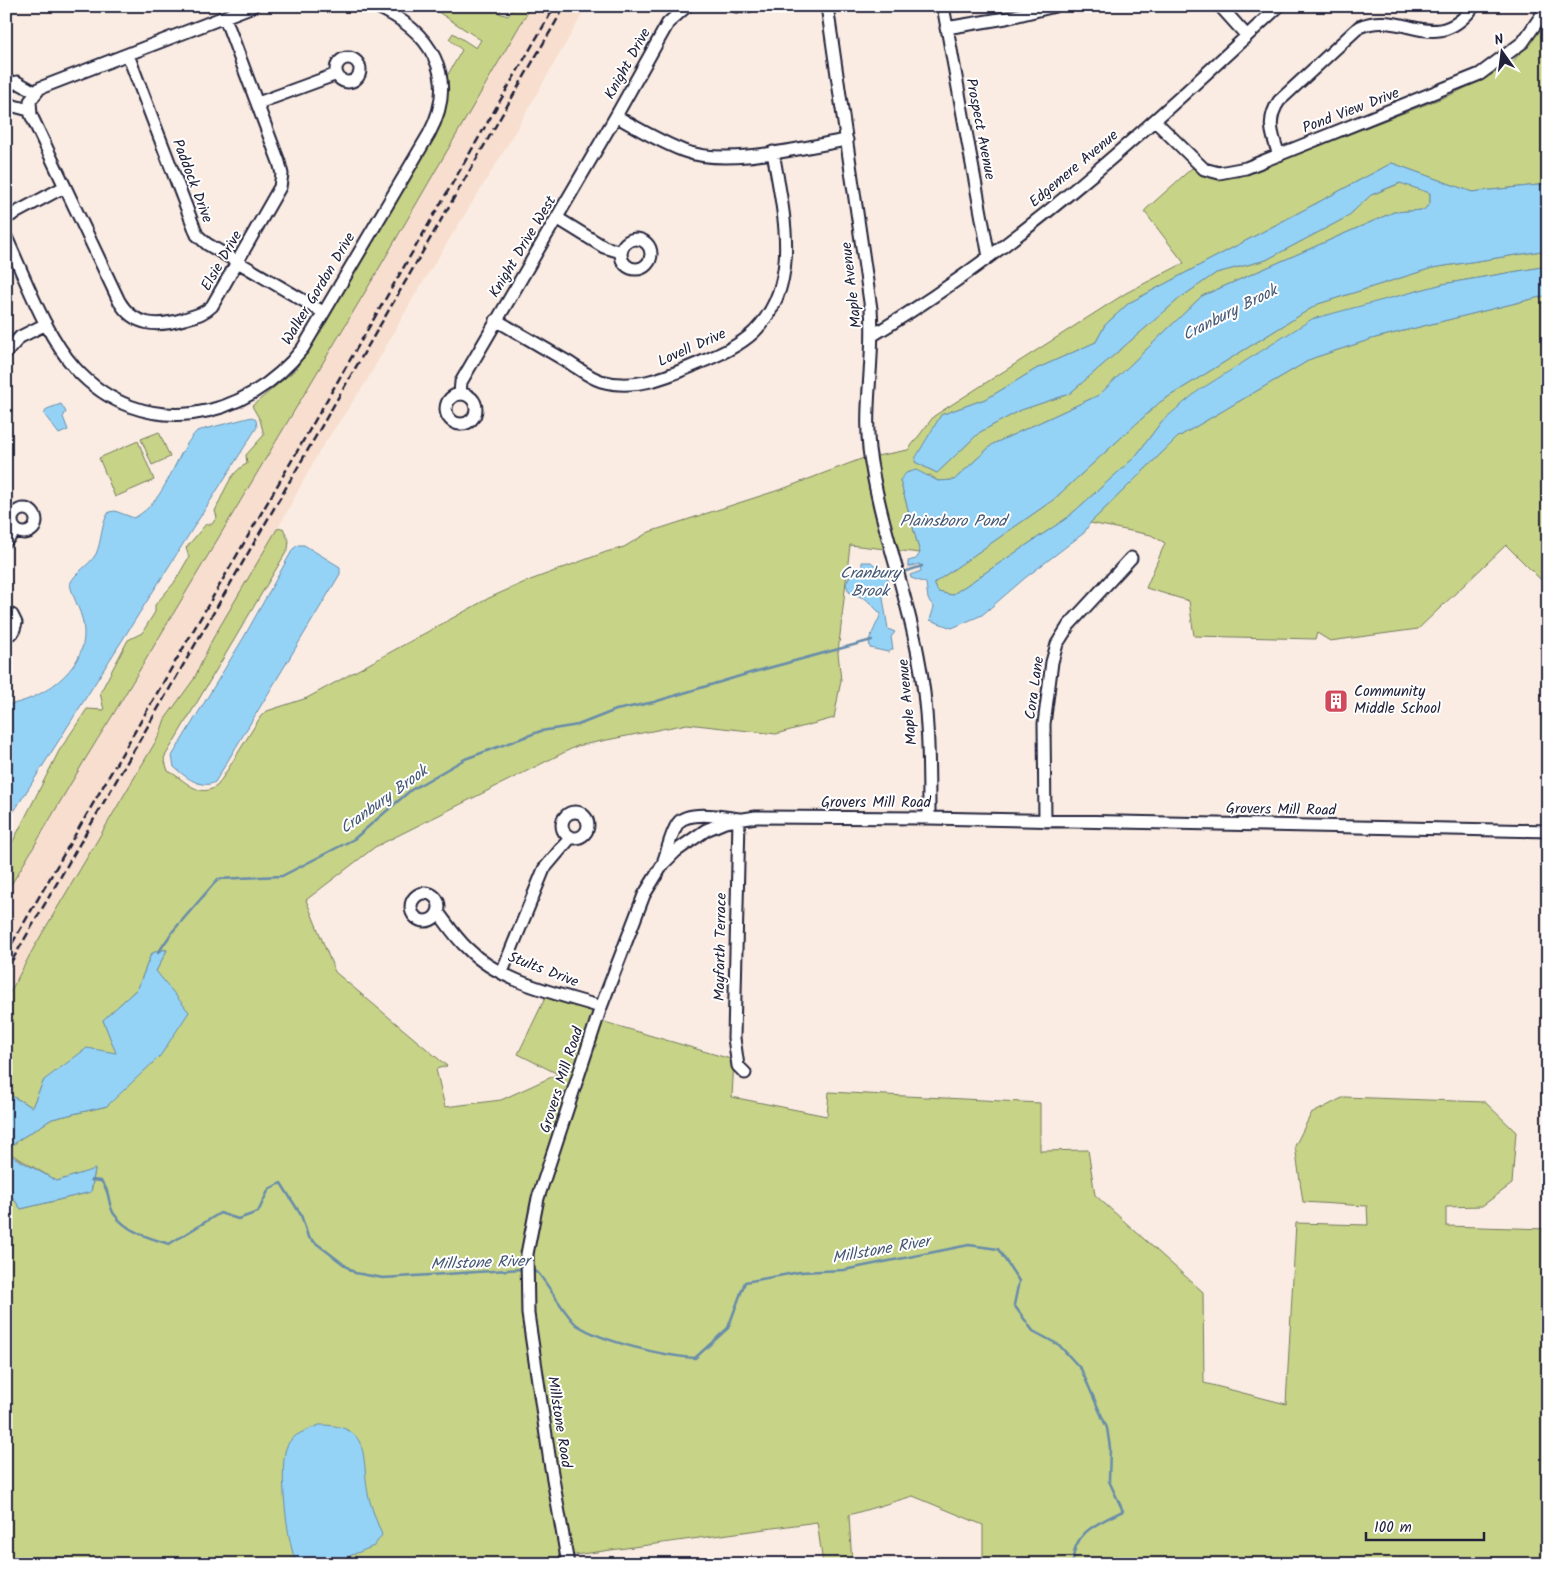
<svg xmlns="http://www.w3.org/2000/svg" width="1554" height="1570" font-family="Kalam,sans-serif">
  <style>
    .built { fill: #f7dece }
    .green { fill: #c7d386; stroke: #747a60 }
    .water { fill: #95d3f6; stroke: #678cab }
    .lines { fill: none; stroke-linecap: round; stroke-linejoin: round }
    .stream { stroke: #678cab; stroke-width: 2.5 }
    .minor-casing { stroke: #22223b; stroke-width: 15 }
    .minor { stroke: #fff; stroke-width: 11 }
    .rail { stroke: #22223b; stroke-width: 2.5; stroke-dasharray: 8 4; stroke-linecap: butt }
    .labels { text-anchor: middle; dominant-baseline: central; stroke-width: 4; stroke-linejoin: round; paint-order: stroke }
    .street-label { font-size: 15px; fill: #22223b; stroke: #fff }
    .poi-label { font-size: 15px; fill: #22223b; stroke: #fff; text-anchor: start }
    .water-label { font-size: 16px; font-style: italic; fill: #445773; stroke: #fff }
  </style>
  <rect width="100%" height="100%" fill="#faece2"/>
  <filter id="ink" filterUnits="userSpaceOnUse"><feTurbulence type="fractalNoise" baseFrequency=".02" numOctaves="2"/><feDisplacementMap in="SourceGraphic" scale="10" xChannelSelector="R" yChannelSelector="G"/><feConvolveMatrix kernelMatrix="1 2 1 2 8 2 1 2 1" color-interpolation-filters="sRGB"/></filter>
  <g filter="url(#ink)">
    <path class="built" d="M531,6h56l-86,150 -88,142 -47,84 -46,68 -57,106 -51,84 -18,39 -29,40 -6,17 -126,213 -27,51v-107l37,-61 29,-54 39,-60 263,-441z"/>
    <path class="green" d="M433,6h71l-5,7 9,3 5,-8 -1,-2h19l-157,271 -263,441c-37,57 -69,117 -105,175v-38l53,-104 28,-42 17,1 -4,-17 28,-53 14,-7 13,-21v-7l19,-22 15,-26 -3,-9 20,-24h6l5,-7 -2,-6c8,-16 15,-40 32,-47l-1,-9 18,-20 -4,-15 -8,-14 44,-37 145,-247 6,-22v-24l15,-26 -13,-11 4,-6 23,15 5,-8 -49,-32z
      M1548,20v164l-76,8 -80,-29 -263,140 -24,22 -9,17 -60,27 -48,29 -47,17 -26,47 22,11 43,-41 41,-22 48,-16 111,-96 36,-25 50,-13 81,-43 24,-22 30,-12 29,10v10l-6,7 -30,2 -192,84 -103,99 -106,49 -39,36 -16,1 -8,-6 -30,5 20,73 -70,-8 -12,108 3,27 -7,38 -58,16 -89,-10 -110,22 -202,101 -69,53 29,72 112,94 -11,3 9,38 56,-7 57,-26 -40,-20 29,-60 58,18 -4,9 133,39 -2,37 95,19 2,-24 211,11v48l48,-1 7,45 108,97 1,91 82,21 10,-181 72,2 -1,-19 -64,-4 -8,-56 16,-32 33,-17 141,5 31,30 -4,52 -30,22 -36,1v19l102,3v335h-565v-39l-70,-29 -64,19 3,49h-29l-6,-42 -250,34 1,8h-562v-376l15,21 70,-17 4,-22 -38,11 -51,-30 14,-12 32,-20 55,-13 49,-135 11,-21h-8l-8,4 -13,34 -35,32 14,34 -73,26 -12,27 -26,-14v-93l27,-51 126,-213 6,-17 29,-40 18,-39 65,-111 6,-1 6,13 -1,8 -124,209 4,13c16,7 31,30 50,14l43,-69 6,-5 40,-13 182,-100 36,-16 81,-30 18,-5 25,-15 136,-44 76,-29 47,-9 26,-34 192,-123 58,-30 -40,-52 48,-43c15,10 29,9 47,9l216,-84 55,-28z
      M1548,250v16l-105,18 -131,36 -150,101 -27,36 -68,61 -115,77 -14,-3 -4,-9 119,-83 107,-98 158,-98 114,-36z
      M1548,295v282l-5,5 -37,-37 -88,84 -88,12 -13,-8 -2,6 -121,-3 -5,-35 -43,-13 19,-45 -14,-8 -61,-12 88,-86 135,-79 62,-20z
      M159,432l11,25 -18,8 -11,-26z
      M138,441l16,39 -39,17 -16,-39z"/>
    <path class="water" d="M1392,163l80,29 76,-8v66l-116,18 -114,36 -158,98 -107,98 -119,83 4,9 14,3 115,-77 68,-61 27,-36 36,-30 114,-72 131,-35 105,-18v29l-173,43 -62,20 -135,79 -88,86 -6,10 -59,45 -43,37 -30,13 -22,-8 4,-13 -6,-8 -2,-16 -15,-5 -1,-3 11,-4 -1,-7 -12,3v-6l8,-2 4,-6 -20,-73 6,-7 10,-3 22,11 16,-1 39,-36 106,-49 103,-99 192,-84 30,-2 6,-7v-10l-30,-10 -29,12 -24,22 -81,43 -50,13 -36,25 -111,96 -48,16 -41,22 -43,41 -22,-11 1,-5 25,-42 47,-17 48,-29 60,-27 9,-17 24,-22z
      M61,404l5,8 -3,5 5,13 -9,4 -15,-20 3,-5z
      M252,417l4,3 1,7 -251,397v-119c34,-4 80,-35 78,-73 0,-18 -11,-32 -14,-48 5,-12 19,-18 26,-30 6,-13 5,-31 13,-42l6,-1 19,7c34,-18 39,-62 63,-87z
      M298,545h6l36,22v7l-125,208c-14,8 -31,-6 -41,-15l-2,-11 72,-119 49,-88z
      M862,562h9l10,9h5l2,9 -5,18 5,31 7,3 -4,5 2,12 -5,3 -18,-4 -1,-8 12,-26 -15,-15 -17,-7 -3,-8 3,-7 13,-9z
      M159,950h8l-11,21 33,41 -29,44 -53,50 -55,13 -32,20 -14,12v-58l26,14 12,-27 43,-32 29,5 -13,-33 35,-32 13,-34z
      M6,1153l51,28 38,-12 -4,23 -70,17 -15,-21z
      M319,1425c53,0 42,30 49,69 3,14 9,28 14,41l-8,11 -44,18h-33c-10,-18 -19,-100 -10,-118 5,-12 21,-16 32,-21z"/>
    <g class="lines">
      <path class="stream" d="M901,573l21,-7
        M158,953l15,-22 45,-52 64,-3 72,-37 57,-49 54,-31 76,-28 37,-6 38,-15 38,-8 96,-29 122,-33
        M91,1180l10,1c10,11 6,22 13,33 13,18 35,24 55,30l51,-31 18,6 20,-7 11,-23 12,-6 20,32 7,22 47,36 28,5 140,-9
        M531,1270l7,3c10,11 29,45 39,52 26,17 87,31 118,33l33,-30 17,-46 55,-10 44,-2 125,-25 29,4 21,32 -5,24 19,26 26,14 22,24 26,59 3,20 -1,33 14,30c-25,12 -51,21 -50,53"/>
      <g class="minor-casing">
        <path id="minor" d="M736,6h12
          M827,6l44,303c4,47 -7,93 -2,140 9,70 36,137 49,206 11,54 11,108 11,163
          M943,6l46,251
          M1220,6l27,30
          M225,18l54,144 3,12 -2,13 -68,119c-8,8 -18,10 -28,13 -26,8 -50,8 -65,-18l-88,-186 -1,-14 10,-13 213,-82
          M946,28l60,-10 49,-12
          M128,55l69,180 10,9 116,68
          M336 70a12 12 0 1 1 24 0a12 12 0 1 1-24 0Z
          M6,86l11,-4 18,10
          M6,101l8,5 15,4
          M258,103l79,-29
          M616,116c22,13 45,26 68,35 43,16 118,-4 163,-11
          M1155,121l49,48 15,4 27,-5 234,-94 43,-32 25,-36
          M1279,155c-7,-20 -13,-35 0,-54l80,-74c44,-19 76,31 115,-21
          M6,218l58,-31
          M557,218l47,29 17,5
          M6,237c20,42 38,96 69,131 67,74 171,54 228,-20l126,-214c31,-58 1,-104 -54,-128
          M621 254a15 15 0 1 1 30 0a15 15 0 1 1-30 0Z
          M496,320c24,14 48,28 72,42 10,6 22,16 33,19 32,9 61,-2 91,-15 21,-9 45,-18 62,-34 49,-49 29,-120 19,-180
          M873,335c150,-90 278,-210 406,-329
          M6,353l14,-16 26,-13
          M460,394l1,-12 155,-266 52,-93 19,-17
          M446 409a15 15 0 1 1 30 0a15 15 0 1 1-30 0Z
          M12 521a12 12 0 1 1 24 0a12 12 0 1 1-24 0Z
          M6,541l10,-11
          M6,613l6,2 4,8 -3,9 -7,4
          M562 825a13 13 0 1 1 26 0a13 13 0 1 1-26 0Z
          M1045,821l-1,-97 8,-62 5,-18 12,-19 62,-67
          M664,860c4,-11 7,-27 14,-37 10,-13 46,-6 61,-4l-5,219 4,28 7,7
          M411 907a14 14 0 1 1 28 0a14 14 0 1 1-28 0Z
          M438,912c9,12 18,26 29,36 34,35 89,45 134,59
          M502,972l42,-103 27,-32
          M568,1564l-18,-102 -22,-148 -1,-60 11,-56 63,-191 43,-112 19,-31 13,-13 30,-21 19,-8 31,-5 173,1 619,13"/>
      </g>
      <use href="#minor" class="minor"/>
      <path class="rail" d="M6,954l549,-948
        M6,971l559,-965"/>
    </g>
  </g>
  <defs>
    <g id="building-square" transform="scale(1.25)"><rect x="-9" y="-9" width="18" height="18" rx="4" fill="#d1495b" stroke="#fff"/><path d="M-4-6H4V6H1V3H-1V6H-4ZM-2.5-4.3h1.7v1.8h-1.7ZM.8-4.3h1.7v1.8H.8ZM-2.5-1h1.7V.8h-1.7ZM.8-1h1.7V.8H.8Z" fill="#fff"/></g>
  </defs>
  <g fill-rule="evenodd">
    <use href="#building-square" x="1336" y="701"/>
  </g>
  <g class="labels">
    <g class="street-label">
      <text transform="translate(628 64) rotate(-61)">Knight Drive</text>
      <text transform="translate(1351 111) rotate(-21)">Pond View Drive</text>
      <text transform="translate(980 129) rotate(79)">Prospect Avenue</text>
      <text transform="translate(1074 169) rotate(-40)">Edgemere Avenue</text>
      <text transform="translate(192 181) rotate(69)">Paddock Drive</text>
      <text transform="translate(523 247) rotate(-59)">Knight Drive West</text>
      <text transform="translate(222 261) rotate(-60)">Elsie Drive</text>
      <text transform="translate(852 285) rotate(-97)">Maple Avenue</text>
      <text transform="translate(319 289) rotate(-59)">Walker Gordon Drive</text>
      <text transform="translate(692 348) rotate(-24)">Lovell Drive</text>
      <text transform="translate(1035 688) rotate(-82)">Cora Lane</text>
      <text transform="translate(908 702) rotate(-96)">Maple Avenue</text>
      <text x="876" y="803">Grovers Mill Road</text>
      <text transform="translate(1281 810) rotate(1)">Grovers Mill Road</text>
      <text transform="translate(721 947) rotate(-89)">Mayfarth Terrace</text>
      <text transform="translate(543 970) rotate(21)">Stults Drive</text>
      <text transform="translate(562 1080) rotate(-72)">Grovers Mill Road</text>
      <text transform="translate(559 1422) rotate(81)">Millstone Road</text>
    </g>
    <g class="poi-label">
      <text x="1354" y="692">Community<tspan x="1354" dy="17">Middle School</tspan></text>
    </g>
    <g class="water-label">
      <text transform="translate(1230 313) rotate(-27)">Cranbury Brook</text>
      <text x="953" y="521">Plainsboro Pond</text>
      <text x="870" y="573">Cranbury<tspan x="870" dy="18">Brook</tspan></text>
      <text transform="translate(384 800) rotate(-36)">Cranbury Brook</text>
      <text transform="translate(881 1250) rotate(-10)">Millstone River</text>
      <text transform="translate(480 1263) rotate(-2)">Millstone River</text>
    </g>
  </g>
  <rect width="1554" height="1570" fill="none" stroke="#fff" stroke-width="25"/>
  <rect x="12" y="12" width="1529" height="1545" fill="none" stroke="#22223b" stroke-width="2" filter="url(#ink)"/>
  <g transform="translate(1502 52) rotate(346)" stroke="#ffffff" stroke-width="4" paint-order="stroke">
  <path d="M0-4L9 19L0 12L-9 19Z" fill="#22223b"/>
  <text y="-8" font-size="14" font-weight="bold" text-anchor="middle" fill="#22223b">N</text>
  </g>
  <path d="M1366 1532v8h118v-8" fill="none" stroke="#22223b" stroke-width="2.5"/>
  <text x="1374" y="1532" font-size="15" fill="#22223b" stroke="#ffffff" stroke-width="4" paint-order="stroke">100 m</text>
</svg>
